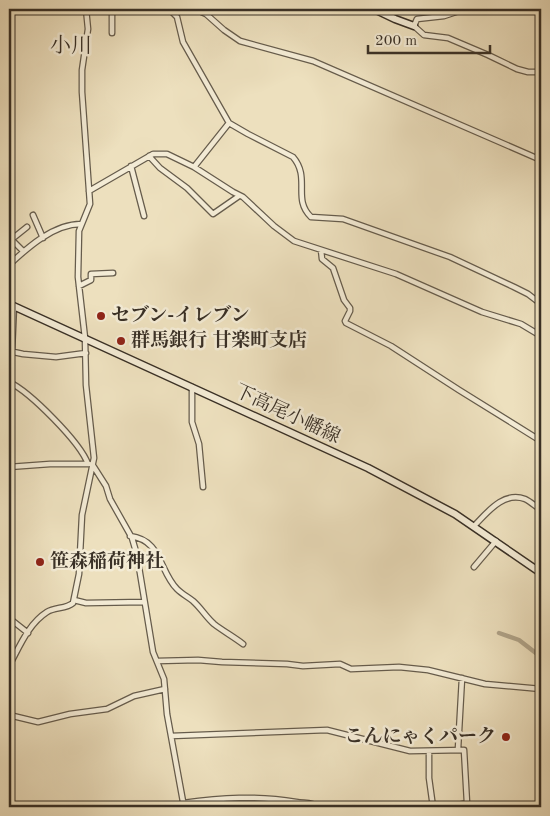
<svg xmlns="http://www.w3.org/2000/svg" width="550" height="816" font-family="'Old Standard TT','Noto Serif JP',serif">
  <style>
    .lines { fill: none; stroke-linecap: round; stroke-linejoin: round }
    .stream { stroke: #807662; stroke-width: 1 }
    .canal { stroke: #b0a48a; stroke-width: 4.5 }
    .street-casing { stroke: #665c4c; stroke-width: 7 }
    .secondary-casing { stroke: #393026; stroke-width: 9 }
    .street { stroke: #f3ebd5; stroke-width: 4.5 }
    .secondary { stroke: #f3ebd5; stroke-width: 6 }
    .poi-dot { fill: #8f2418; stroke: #f3ebd5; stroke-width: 2 }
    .labels { text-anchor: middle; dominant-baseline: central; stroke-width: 5; stroke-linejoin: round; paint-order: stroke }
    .poi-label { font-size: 19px; font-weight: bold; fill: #393026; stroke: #f3ebd5; text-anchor: start }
    .street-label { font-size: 19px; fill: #393026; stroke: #f3ebd5 }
    .quarter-label { font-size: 21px; fill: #393026; stroke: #f3ebd5 }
  </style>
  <rect width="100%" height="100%" fill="#ede0be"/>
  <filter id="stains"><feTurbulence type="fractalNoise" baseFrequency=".004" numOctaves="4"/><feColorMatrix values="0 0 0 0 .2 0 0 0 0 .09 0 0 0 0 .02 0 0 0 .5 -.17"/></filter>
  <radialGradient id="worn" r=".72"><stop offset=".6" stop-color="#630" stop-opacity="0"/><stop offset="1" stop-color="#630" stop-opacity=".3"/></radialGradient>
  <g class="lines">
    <path class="stream" d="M394,9c20,9 42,6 62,0"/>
    <path class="canal" d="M499,633l20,7 22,17"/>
    <g class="street-casing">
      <path id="street" d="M169,9l8,8 6,25 46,81 19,11 45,23c18,21 -1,42 18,60l32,2 107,38 64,30 14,7 13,10
        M195,9l11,5 18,16 16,11 73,20 228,99
        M465,9l-21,7 -27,3 -3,7 10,9 24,3 40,17 29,14 11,3h13
        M520,9l21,1
        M112,33v-24
        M9,46l2,-37
        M149,156l11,12 27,20 26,26 26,-18
        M131,166l13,50
        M194,167l35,-44
        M89,191l64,-37h14l27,13 39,25 10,5 31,29 20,15 102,33 86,38 39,12 20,12
        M33,215l10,23
        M9,237l14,14
        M12,239l15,-12
        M321,250l1,9 11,9 11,32 6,8v3l-5,10 1,2 45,23 68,44 82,51
        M9,265c19,-18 45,-41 72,-41
        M79,286l12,-6v-6l22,-1
        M9,351l14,3 33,3 30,-4
        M12,351l2,-45
        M9,382c21,10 71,60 79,82
        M192,387v35l7,22 4,43
        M92,464l14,22 4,13 22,39 5,17 16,97 11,27 3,35 17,93
        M9,467l41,-3h39
        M474,526c13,-13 29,-35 51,-27 5,2 11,8 16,11
        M130,536c32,4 29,35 47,53 5,5 11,8 16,12 8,7 13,16 21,23 9,7 20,13 29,20
        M474,567l22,-26
        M74,600l12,3 58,-1
        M9,618l19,15
        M157,661l41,-1 24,2 65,2 16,2 37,-2 11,5 48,-2 29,3 57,14 56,5
        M9,666c10,-18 19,-42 38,-54 8,-5 19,-3 26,-9l6,-29 3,-59 12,-57 -8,-73 -1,-47 -7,-61 1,-46 11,-27 -8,-112v-22l6,-41 -2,-20
        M9,715l29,7 32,-8 37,-5 27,-13 31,-7
        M171,736l156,-6 83,21 54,-1 3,53 -17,4
        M458,749l4,-71
        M429,751v27l4,29
        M183,803c37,-5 75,-8 113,-1 8,2 15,-1 22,5"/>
    </g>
    <g class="secondary-casing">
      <path id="secondary" d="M374,9l21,10 19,7
        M9,304l359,164 87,46 86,59"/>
    </g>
    <use href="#street" class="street"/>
    <use href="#secondary" class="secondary"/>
  </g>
  <g class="poi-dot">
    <circle cx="101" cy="316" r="5"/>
    <circle cx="121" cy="341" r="5"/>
    <circle cx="40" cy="562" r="5"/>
    <circle cx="506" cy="737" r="5"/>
  </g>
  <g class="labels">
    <g class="poi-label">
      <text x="111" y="316">セブン-イレブン</text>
      <text x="131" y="341">群馬銀行 甘楽町支店</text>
      <text x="50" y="562">笹森稲荷神社</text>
      <text x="496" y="737" text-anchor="end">こんにゃくパーク</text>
    </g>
    <g class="street-label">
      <text transform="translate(287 415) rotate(25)">下高尾小幡線</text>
    </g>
    <g class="quarter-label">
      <text x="71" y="46">小川</text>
    </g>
  </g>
  <rect width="550" height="816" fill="none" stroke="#ede0be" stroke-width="30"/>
  <rect x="10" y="10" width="530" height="796" fill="none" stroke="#393026" stroke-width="2.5"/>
  <rect x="15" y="15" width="520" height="786" fill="none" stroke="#393026"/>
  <path d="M368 45v8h122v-8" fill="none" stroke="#393026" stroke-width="2.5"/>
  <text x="375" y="45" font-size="15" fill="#393026" stroke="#f3ebd5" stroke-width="4" paint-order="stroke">200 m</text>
  <rect width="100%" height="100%" filter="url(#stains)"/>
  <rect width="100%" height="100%" fill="url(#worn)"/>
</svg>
